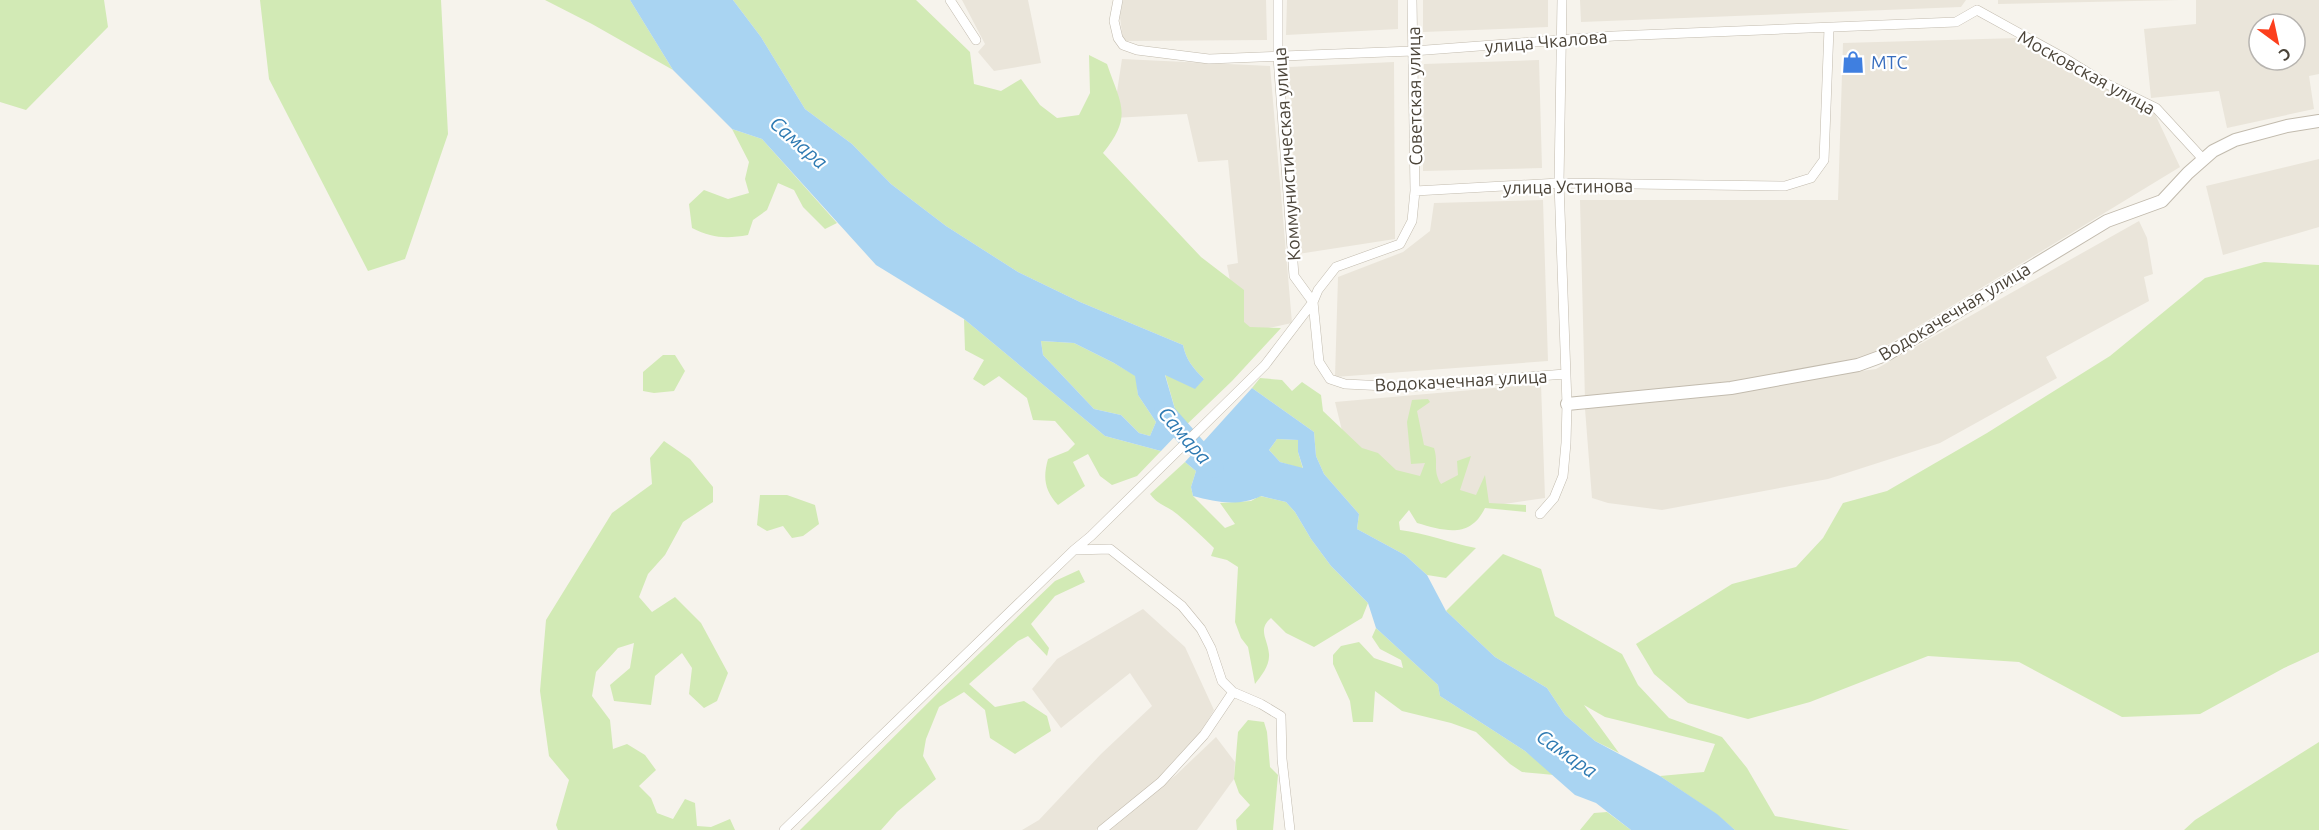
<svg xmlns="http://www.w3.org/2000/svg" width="2319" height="830" font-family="Ubuntu,sans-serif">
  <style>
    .residential { fill: #eae5da; fill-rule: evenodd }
    .green { fill: #d2eab5 }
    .water { fill: #a9d4f2; fill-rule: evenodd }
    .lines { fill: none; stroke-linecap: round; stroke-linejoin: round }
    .river { stroke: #a9d4f2; stroke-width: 20 }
    .minor-casing { stroke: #c2bbae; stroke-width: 10 }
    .tertiary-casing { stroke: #c2bbae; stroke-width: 14 }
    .minor { stroke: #fff; stroke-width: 9 }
    .tertiary { stroke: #fff; stroke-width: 12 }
    .labels { text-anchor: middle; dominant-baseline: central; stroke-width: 4.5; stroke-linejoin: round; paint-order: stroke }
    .street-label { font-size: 18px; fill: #4b4439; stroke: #fff }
    .shop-label { font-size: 18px; fill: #366cbe; stroke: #fff; text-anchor: start }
    .water-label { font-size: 20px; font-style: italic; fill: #2e7ab2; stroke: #fff }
  </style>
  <rect width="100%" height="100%" fill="#f6f3ec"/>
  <path class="residential" d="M962,0h66l13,63 -47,8 -16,-19 7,-8z
    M1123,0h143l1,40 -144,1 -3,-24z
    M1287,0h111v29l-112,6z
    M1423,0h125v27l-125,5z
    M1580,0h386l-5,7 -380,15z
    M1998,0h182l-182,4z
    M2196,0h123v74l-10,2 5,33 -87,19 -8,-37 -68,7 -7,-69 52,-5zM2259,24h36v36h-36z
    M2018,38l136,74 26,55 -314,191 -135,26 -146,16 -5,-200h258l5,-157z
    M1122,59l148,7 22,257 -52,11 -13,-69 11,-2 -10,-103 -30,2 -11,-48 -74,4z
    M1539,60l3,108 -119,3 1,-107z
    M1394,62l1,177 -97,15 -9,-187z
    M2319,159v68l-96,28 -17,-69z
    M1543,200l5,161 -213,16 3,-100 65,-25 27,-21 4,-28z
    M2139,221l8,17 6,36 -9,3 5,24 -103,56 11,21 -117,65 -112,36 -166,31 -54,-7 -16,-5 -7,-89 291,-40z
    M1541,384l4,114 -68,10 -129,-53 -13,-53z
    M1143,609l42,38 29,63 -16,27 -32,35 -70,58h-74l17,-10 62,-66 51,-48 -22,-33 -69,55 -29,-39 25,-30z
    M1216,737l19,25 -1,17 -37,51h-91l70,-55z"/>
  <path class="green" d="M0,0h104l4,27 -82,83 -26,-8z
    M260,0h181l7,134 -43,125 -37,12 -99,-192z
    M545,0h85l43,70 -81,-46z
    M733,0h183l54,52 4,32 27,7 20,-12 19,26 17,13 22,-3 11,-22 -1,-38 18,9c14,41 26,52 -4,89l98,104 43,33v32l6,5 31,1 -49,53 -51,49 -16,-56 39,5c-11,-11 -18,-19 -21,-34l-103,-43 -62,-30 -72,-46 -55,-42 -39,-40 -47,-35 -44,-72z
    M732,129l30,10 75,84 -12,6 -22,-22 -9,-17 -16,-7 -11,27 -14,10 -5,15c-22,4 -36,3 -56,-7l-3,-24 15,-14 24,9 21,-6 -4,-14 4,-17z
    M2264,262l55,3v387l-35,16 -84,46 -78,3 -103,-55 -91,-6 -118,46 -62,17 -60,-16 -34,-29 -18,-30 96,-60 64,-17 27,-29 20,-35 44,-12 100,-58 123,-77 95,-78z
    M964,319l141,117 56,15 -24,25 -25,9 -12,-9 -12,-22 -15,8 12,24 -27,19c-14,-15 -15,-28 -10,-46l20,-8 7,-7 -20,-23 -22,-1 -6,-22 -28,-22 -15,10 -11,-7 11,-19 -19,-10z
    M1041,341l33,2 40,20 22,13 2,19 18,27 -6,14 -11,-3 -18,-18 -27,-6 -51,-54z
    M663,355h12l10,16 -11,20 -20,2 -11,-2v-19z
    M1260,378l22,2 10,11 10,-9 19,13 2,16 39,37 16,5 18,17 24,6 5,-13 -14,1 -4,-42 5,-22 16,-1 2,3 -13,9 7,34 10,3c5,16 -2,21 7,36l17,-9 -1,-14 14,-5 -11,34 16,5 9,-20 4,28 37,2v7l-41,-4c-15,31 -40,23 -68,15l-8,-13 -10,12 1,8c26,3 50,13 76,18l-30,30 -19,-3 -22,-20 -48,-26 2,-15 -35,-40 -8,-18 -2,-24 -62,-44z
    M1277,439l21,1v12l5,17 -23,-7 -11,-12z
    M664,441l26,18 23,28v15l-30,20 -18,33 -17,19 -9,23 13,15 23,-15 26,26 27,50 -11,28 -13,7 -15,-14 3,-26 -10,-15 -27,23 -4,29 -37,-4 -4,-16 20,-17 4,-25 -16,5 -22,24 -4,24 18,24 3,29 14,-5 18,11 11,15 -17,16 12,12 6,15 16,6 12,-20 10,4 2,23 14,1 19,-8 5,11h-177l-2,-5 13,-45 -20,-24 -9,-65 6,-71 66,-107 40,-29 -2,-26z
    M1185,462l11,9 -5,16 2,9 32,32 10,-4 -15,-21 31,-2 9,-5 26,6 9,10 16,27 20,27 37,37 -6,15 -48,29 -28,-14 -15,-15c-14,12 -3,21 -2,36 1,12 -8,22 -14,30l-7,-37 -7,-9 -6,-16 3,-55 -11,-7 -16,-4 3,-8c-12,-12 -24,-23 -37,-34 -11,-9 -18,-8 -27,-20z
    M760,495h27l28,10 4,19 -16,12 -11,2 -9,-12 -16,5 -10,-6z
    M1503,554l38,15 14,47 67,38 16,31 31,33 53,19 25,31 28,48 75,14h-115l-19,-16 -56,-38 44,-4 11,-28 -110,-27 -21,-12 35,48 -24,-12 -30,-26 -18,-27 -52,-31 -49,-46z
    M1079,570l6,12 -30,14 -24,28 18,24 -2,8 -19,-20 -10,5 -49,43 26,23 29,-6 23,15 4,15 -36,23 -25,-16 -5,-28 -21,-18 -25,15 -13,32 -3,17 13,23 -39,33 -16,18h-81l140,-139 115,-110z
    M1376,628l62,57 2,11 85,55 30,24 -33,-3 -12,-8 -34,-32 -25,-9 -49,-12 -27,-20 -2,31h-20l-3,-21 -17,-37v-9l8,-9 18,-4 15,16 29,10 -2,-8 -21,-11 -8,-12z
    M1248,720l16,2 3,10 3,35 8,8 -5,55h-36l-1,-10 14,-15 -11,-12 -5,-14 4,-47z
    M2319,742v88h-135l11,-10z
    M1607,812l24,18h-51l14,-17z"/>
  <path class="water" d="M630,0h103l28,37 44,72 47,35 39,40 55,42 72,46 62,30 103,43c3,15 10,23 21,34l-9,10 -30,-14 16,55 -20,21 -56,-15 -141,-117 -88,-54 -114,-126 -30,-10 -59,-59zM1041,341l33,2 40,20 21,13 3,19 18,27 -6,14 -11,-3 -18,-18 -27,-6 -51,-54z
    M1252,388l62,44 2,24 8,18 35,40 -2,15 48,26 22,20 19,36 49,46 52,31 18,27 30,26 65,35 57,38 18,16h-104l-35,-27 -21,-8 -50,-44 -85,-55 -2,-11 -62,-57 -8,-25 -37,-37 -20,-27 -16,-27 -9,-10 -25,-6c-23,11 -45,6 -68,0l-2,-9 5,-16 -11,-9zM1277,439l21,1v12l5,16 -23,-6 -11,-12z"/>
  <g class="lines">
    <path class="river" d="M1164,411l50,57"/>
    <g class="minor-casing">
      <path id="minor" d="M950,0l26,40
        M1118,0l-4,21 4,17 5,7 14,5 72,9 204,-8 201,-15 342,-14 21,-12
        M1278,0v57l16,219 19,26 6,60 11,17 15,5 61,3 159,-13
        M1977,10l89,49 37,23 53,26 47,51
        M1415,191l144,-8 226,3 26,-8 13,-18 5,-132
        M1540,514l14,-16 9,-22 3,-33 1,-39 -8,-221 3,-183
        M1074,550l36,-1 72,57 19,23 10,19 11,33 11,11 28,12 20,12 1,43 8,71
        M784,830l290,-280 17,-14 174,-171 48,-63 5,-12 18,-23 64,-23 12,-23 3,-30 -3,-191
        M1102,830l59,-48 43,-47 29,-43"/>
    </g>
    <g class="tertiary-casing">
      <path id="tertiary" d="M1567,404l164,-16 127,-23 30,-11 219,-133 55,-20 26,-28 25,-22 22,-11 52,-14 32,-5"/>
    </g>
    <use href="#minor" class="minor"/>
    <use href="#tertiary" class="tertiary"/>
  </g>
  <defs>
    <g id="shop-bare" transform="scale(1.8)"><path d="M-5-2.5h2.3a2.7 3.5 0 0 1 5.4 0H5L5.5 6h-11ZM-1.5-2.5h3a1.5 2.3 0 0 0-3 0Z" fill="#3f7fe0" stroke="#fff" stroke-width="2.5" paint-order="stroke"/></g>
  </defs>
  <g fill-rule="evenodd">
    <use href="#shop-bare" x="1853" y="62"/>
  </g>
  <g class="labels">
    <g class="street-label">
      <text transform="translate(1546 41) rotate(-5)">улица Чкалова</text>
      <text transform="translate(2087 72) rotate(29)">Московская улица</text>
      <text transform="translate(1414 96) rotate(-91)">Советская улица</text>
      <text transform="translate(1286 154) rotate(-94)">Коммунистическая улица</text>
      <text transform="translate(1568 186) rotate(-1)">улица Устинова</text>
      <text transform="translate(1954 311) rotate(-31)">Водокачечная улица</text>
      <text transform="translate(1461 380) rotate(-3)">Водокачечная улица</text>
    </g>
    <g class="shop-label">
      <text x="1871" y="62">МТС</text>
    </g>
    <g class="water-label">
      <text transform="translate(799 142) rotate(41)">Самара</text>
      <text transform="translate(1185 435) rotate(49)">Самара</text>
      <text transform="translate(1567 753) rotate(35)">Самара</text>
    </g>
  </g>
  <g transform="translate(2277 42) rotate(147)"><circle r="28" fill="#ffffff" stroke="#b7b4b0" stroke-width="1.5"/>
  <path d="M0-4.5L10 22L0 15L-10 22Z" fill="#fc3f1d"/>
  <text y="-9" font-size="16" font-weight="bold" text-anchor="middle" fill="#4b4439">С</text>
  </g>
</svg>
